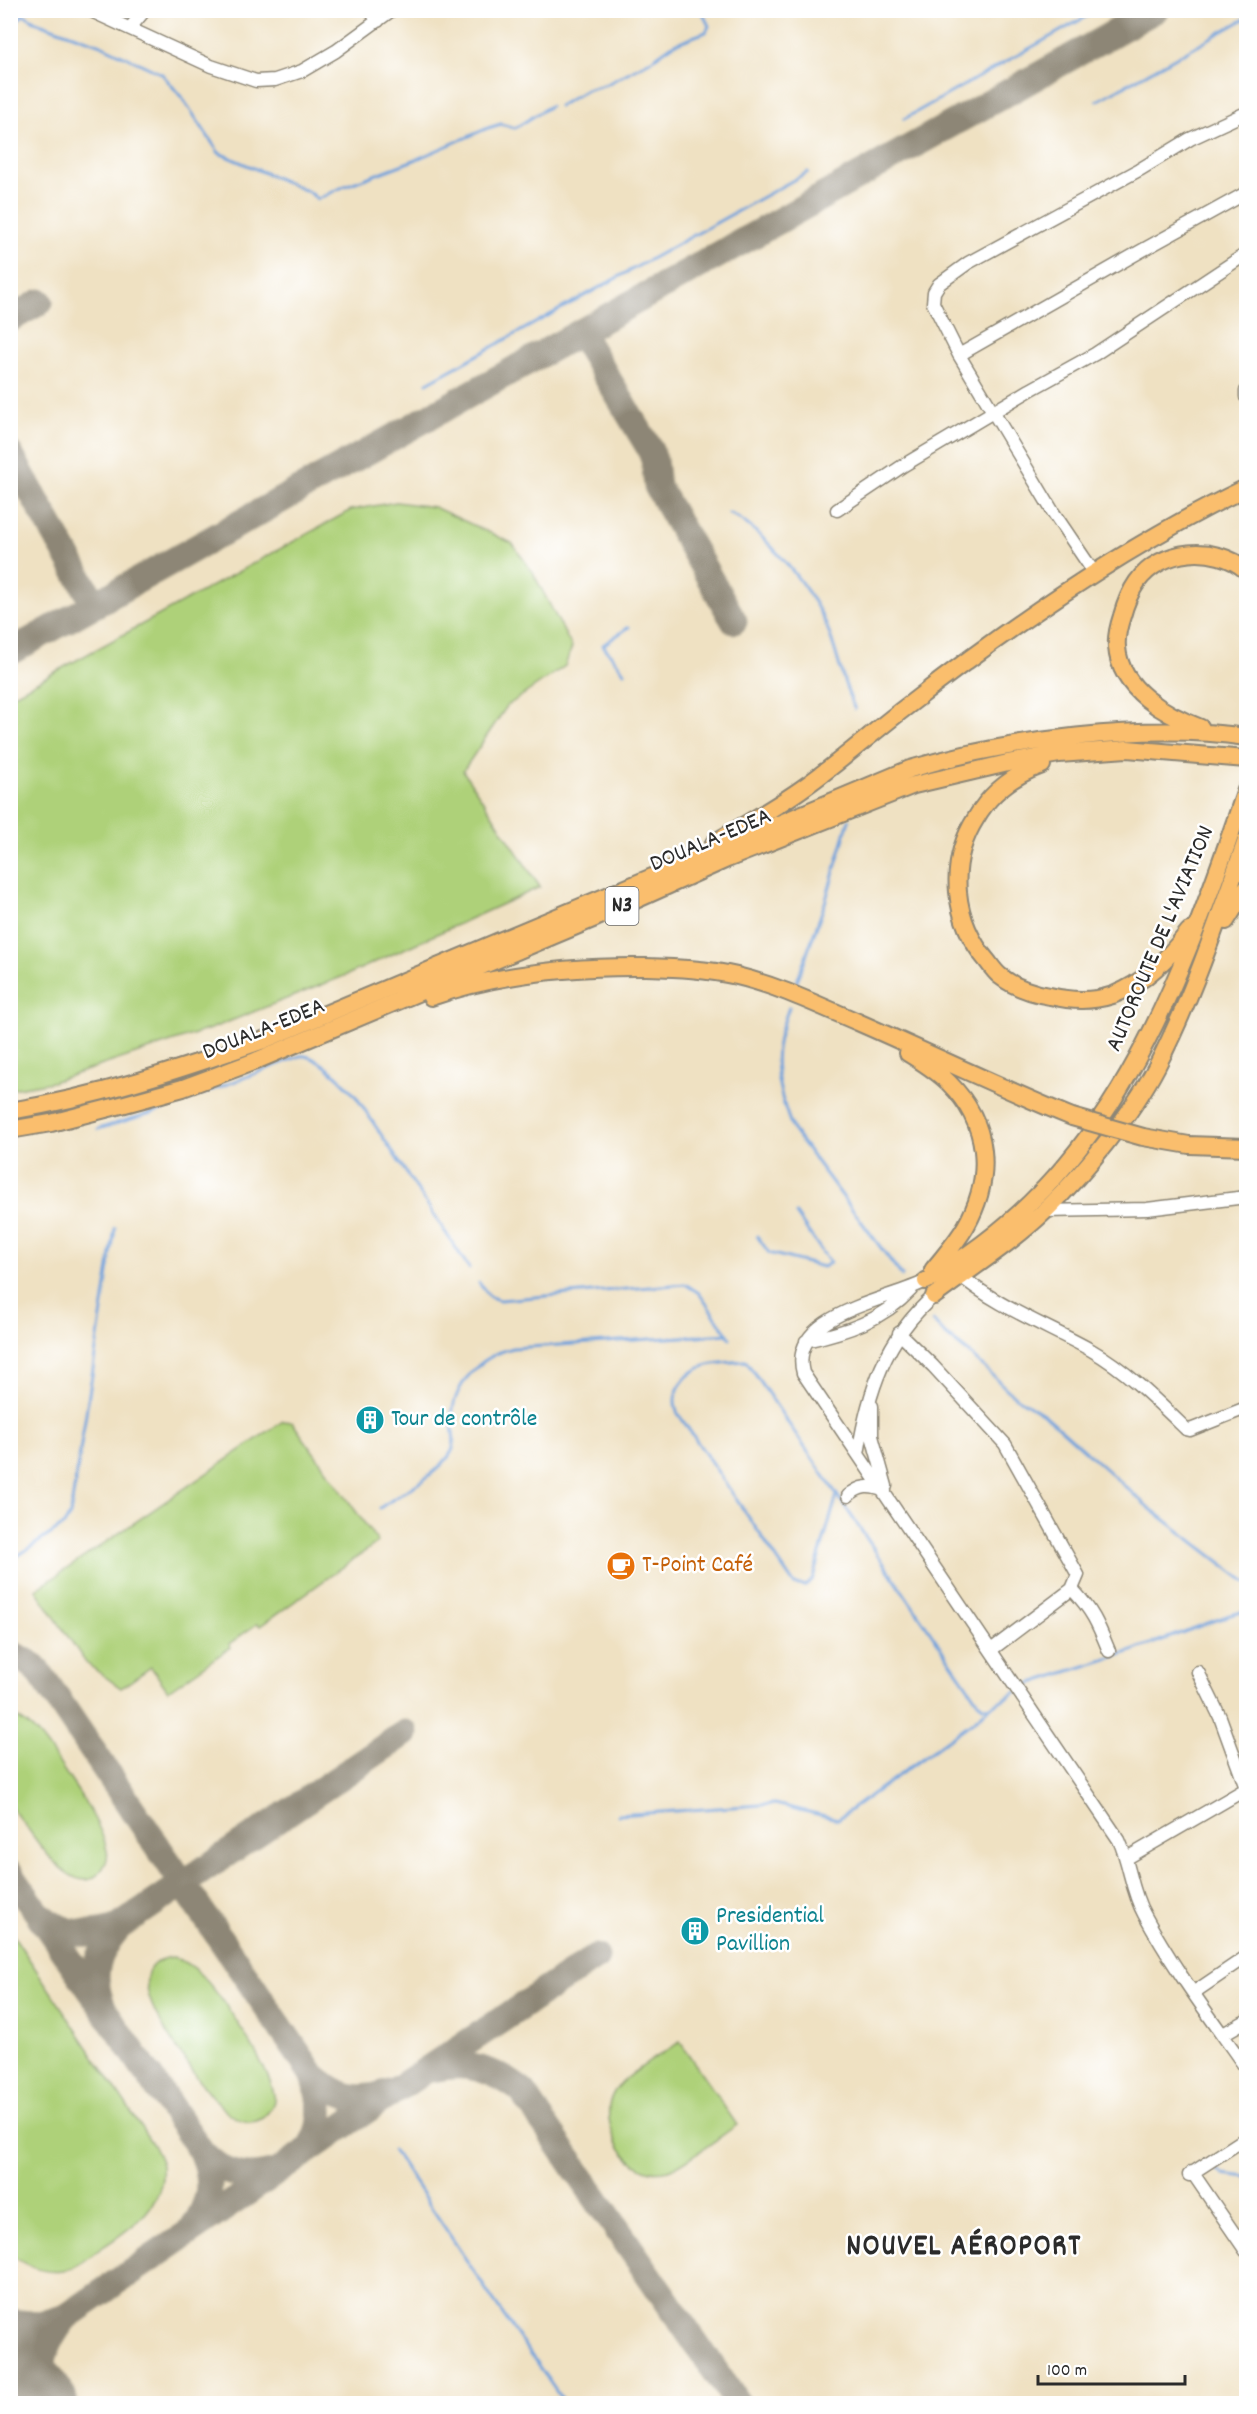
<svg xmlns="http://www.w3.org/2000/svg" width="1257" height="2414" font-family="Dekko,sans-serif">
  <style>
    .green { fill: #aed179; stroke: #6c7e52; stroke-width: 1.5 }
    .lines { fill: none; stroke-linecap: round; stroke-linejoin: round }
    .stream { stroke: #70a1db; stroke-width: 3 }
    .taxiway { stroke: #8d8676; stroke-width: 27 }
    .runway { stroke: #8d8676; stroke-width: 66 }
    .minor-casing { stroke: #8d8676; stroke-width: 15 }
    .highway-casing { stroke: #8d8676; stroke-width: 20 }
    .minor { stroke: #fff; stroke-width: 12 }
    .highway { stroke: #fabe6d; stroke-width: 16 }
    .highway-bridge-casing { stroke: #8d8676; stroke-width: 20; stroke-linecap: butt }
    .highway-bridge { stroke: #fabe6d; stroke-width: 16 }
    .labels { text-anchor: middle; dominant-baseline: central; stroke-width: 5; stroke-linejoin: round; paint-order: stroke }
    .shield { fill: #fff; stroke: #6b6b6b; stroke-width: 1.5 }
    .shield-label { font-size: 22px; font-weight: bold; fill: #2b2b2b }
    .street-label { font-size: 24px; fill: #2b2b2b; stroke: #fff }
    .culture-label { font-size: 24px; fill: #0d838f; stroke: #fff; text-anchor: start }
    .food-label { font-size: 24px; fill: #c56008; stroke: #fff; text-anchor: start }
    .district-label { font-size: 30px; font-weight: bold; letter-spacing: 1.5px; fill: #2b2b2b; stroke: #fff }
  </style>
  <rect width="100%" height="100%" fill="#fff"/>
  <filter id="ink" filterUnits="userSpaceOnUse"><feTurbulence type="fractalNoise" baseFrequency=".0167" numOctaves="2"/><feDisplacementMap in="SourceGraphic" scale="12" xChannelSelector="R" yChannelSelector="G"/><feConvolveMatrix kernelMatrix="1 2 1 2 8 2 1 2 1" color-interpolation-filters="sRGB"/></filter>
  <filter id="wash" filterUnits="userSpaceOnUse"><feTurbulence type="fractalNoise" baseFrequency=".008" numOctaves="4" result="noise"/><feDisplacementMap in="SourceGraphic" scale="24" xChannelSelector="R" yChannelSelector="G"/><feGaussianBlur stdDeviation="1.35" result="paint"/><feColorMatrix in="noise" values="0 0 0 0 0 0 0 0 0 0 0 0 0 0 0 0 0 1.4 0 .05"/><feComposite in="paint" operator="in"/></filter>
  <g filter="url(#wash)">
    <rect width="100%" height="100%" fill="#efe1c2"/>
    <path class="green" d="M396,502l38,5 78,36 20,28 40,76 -7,19 -58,40 -44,65 77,116 -191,87 -136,54 -161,54 -41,7v-393l340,-186z
      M283,1421l9,1 86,120 -118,84 -3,-2 -28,20 2,3 -63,44 -17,-24 -30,21 -35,-25 -50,-73z
      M11,1715c27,10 42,40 58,63 13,19 34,50 38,73 2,8 -2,15 -7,21 -23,28 -60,-26 -72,-43 -5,-7 -13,-14 -16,-22 -5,-9 -2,-77 -1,-92z
      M11,1932l142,213c3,6 8,14 9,21 4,40 -31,62 -59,81 -12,8 -26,21 -40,24 -19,3 -38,-6 -52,-16z
      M173,1957c11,4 19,9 27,17 22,21 67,90 74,120 1,6 -1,12 -5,17 -12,18 -31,11 -45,-2 -15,-13 -26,-31 -37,-46 -17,-24 -73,-99 -14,-106z
      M680,2042l57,83c-15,10 -54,41 -69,45 -38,12 -73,-47 -54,-78 10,-16 49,-39 66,-50z"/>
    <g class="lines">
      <path class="stream" d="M17,10l19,12 65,23 61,29 21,25 36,54 88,38 11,8 27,-13 72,-27 71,-31 13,-4 14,4 35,-22
        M126,23l9,-13
        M10,25l14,-10
        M1180,55l66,-37
        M1097,101l81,-45
        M559,106l27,-16 21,-6 43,-23 24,-17 32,-12 3,-6 -8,-16
        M904,119l194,-109
        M427,383l381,-211
        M729,513c37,19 82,76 98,114 11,27 15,56 28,82
        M624,672l-21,-27 26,-18
        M796,984l29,-81 24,-83
        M789,1007c-4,12 -9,24 -11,36 -6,27 5,62 15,87l109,146
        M98,1129l63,-19 139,-54c17,-3 47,29 57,42l112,170
        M757,1236l12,17 54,14 7,-4 -34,-49
        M479,1283l11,14 10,3 185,-16 14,9 31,45
        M933,1321l13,14 23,18 45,43 31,19 103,92 98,75
        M837,1495l-25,86 -7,5 -11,-2 -117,-172c-4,-11 -2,-19 4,-28 15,-23 40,-21 65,-23l232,341 5,4 7,1
        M380,1508c21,-15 60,-34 72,-57 5,-10 -1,-20 0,-31 0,-35 28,-64 61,-72l215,-14
        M10,1561l54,-36 6,-10 45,-287
        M1022,1688l7,-4 103,-33 98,-36 16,-4
        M618,1815l157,-11 63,15 136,-98 16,-14 26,-15
        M393,2150l100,150 72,104
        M1212,2167l11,7 23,3"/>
      <path class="taxiway" d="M10,319l30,-17
        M581,334l69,115 4,11 3,26 77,135
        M10,454l85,151
        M10,652l1145,-642
        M10,1653l21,11 11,12 270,398c26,23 44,30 77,18
        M10,1873l191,278c13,33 10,49 -9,79
        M42,1916c23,20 49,21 77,11
        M105,2012c-16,-34 -10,-57 14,-85l286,-194
        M433,2069c34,-9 61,1 88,21l217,314
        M201,2151c22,24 43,30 74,21
        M304,2154c22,-24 19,-52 8,-80
        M10,2322l30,3 26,-8 333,-229 197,-131
        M44,2401c-7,-35 0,-57 22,-84"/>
      <path class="runway" d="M10,2352l35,52"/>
    </g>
  </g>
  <g filter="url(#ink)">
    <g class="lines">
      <g class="minor-casing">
        <path id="minor" d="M89,10l122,56 45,15 19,-1 27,-9 34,-20 56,-41
          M370,10l8,11
          M130,28l15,-18
          M959,355l182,-104 105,-58
          M1246,391v6
          M837,510l67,-45 126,-75 65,-36 151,-100
          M1095,574l-42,-62 -94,-157 -26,-52 1,-11 5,-8 29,-21 171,-93 51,-31 56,-26
          M1045,1211l102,-2 99,-12
          M956,1272c39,34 90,53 135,78 35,20 66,51 95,79l4,1 56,-22
          M926,1281c-38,20 -139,33 -123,92l316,467c11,24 12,51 25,74 29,54 67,104 102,154
          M899,1333l34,33 72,78 73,131 -6,14 -81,61
          M806,1341c40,-9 76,-20 105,-51
          M872,1406v30l14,50
          M858,1454c10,-61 27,-116 76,-158
          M848,1496c12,-11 22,-11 37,-5
          M1072,1589c21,22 26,35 37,62
          M1198,1672l22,45 26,71
          M1127,1858l119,-69
          M1193,1993l53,-36
          M1223,2034l23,-13
          M1192,2172l54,79
          M1189,2175l57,-37"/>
      </g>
      <g class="highway-casing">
        <path id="highway" d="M1201,728c-35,-13 -81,-38 -84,-81 -1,-10 2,-22 5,-31 3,-11 8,-24 15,-34 24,-34 78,-38 109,-12
          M1042,765c-28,10 -51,27 -66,53 -29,46 -23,103 12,144 3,4 7,10 12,14 14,11 32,17 50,20 22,5 41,6 63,-1 32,-12 56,-38 76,-64
          M714,843c30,-18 61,-35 89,-55 37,-26 71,-57 107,-84 103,-80 219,-160 336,-216
          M1226,921l20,-32
          M431,997c69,-24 142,-31 215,-30 31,1 61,2 91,9 42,10 83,30 123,47 71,31 141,65 212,94
          M908,1053c14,9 29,18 41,30 40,40 45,93 17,143 -9,16 -22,30 -33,44
          M10,1111c86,-14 169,-41 251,-70l649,-272c97,-29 236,-47 336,-32
          M10,1130l41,-7 74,-19 58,-16 70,-26 340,-143 134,-60 187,-74 94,-22 51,-9 68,-5 119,10
          M1143,1137l46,8 57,2
          M926,1281c191,-109 252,-296 320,-491
          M934,1296c37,-28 78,-53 112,-86 39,-38 86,-96 111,-144 37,-72 62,-150 89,-225"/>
      </g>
      <use href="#minor" class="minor"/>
      <use href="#highway" class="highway"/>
      <g class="highway-bridge-casing">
        <path id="highway-bridge" d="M1072,1117l71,20"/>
      </g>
      <use href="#highway-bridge" class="highway-bridge"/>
    </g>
  </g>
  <defs>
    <g id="building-disc" transform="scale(1.5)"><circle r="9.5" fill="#0f9aa8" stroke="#fff"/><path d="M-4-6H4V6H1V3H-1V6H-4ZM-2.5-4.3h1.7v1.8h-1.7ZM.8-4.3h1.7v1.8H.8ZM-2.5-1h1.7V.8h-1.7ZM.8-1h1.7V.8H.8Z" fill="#fff"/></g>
    <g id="cafe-disc" transform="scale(1.5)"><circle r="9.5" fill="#e8710a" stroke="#fff"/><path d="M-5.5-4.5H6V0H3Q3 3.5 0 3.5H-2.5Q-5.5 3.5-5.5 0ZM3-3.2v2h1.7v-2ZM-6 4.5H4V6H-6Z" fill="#fff"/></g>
  </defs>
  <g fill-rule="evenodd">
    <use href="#building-disc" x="370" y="1420"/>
    <use href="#cafe-disc" x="621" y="1566"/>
    <use href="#building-disc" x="695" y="1931"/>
  </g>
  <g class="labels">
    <rect class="shield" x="605.5" y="887" width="33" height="38" rx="4.5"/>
    <g class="shield-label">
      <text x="622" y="906">N3</text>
    </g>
    <g class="street-label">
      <text transform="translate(711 841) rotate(-23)">DOUALA-EDEA</text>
      <text transform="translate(1161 939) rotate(-67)">AUTOROUTE DE L'AVIATION</text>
      <text transform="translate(264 1030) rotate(-22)">DOUALA-EDEA</text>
    </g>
    <g class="culture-label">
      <text x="391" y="1420">Tour de contrôle</text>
      <text x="716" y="1917">Presidential<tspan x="716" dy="28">Pavillion</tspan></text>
    </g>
    <g class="food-label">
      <text x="642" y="1566">T-Point Café</text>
    </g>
    <g class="district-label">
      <text x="964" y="2248">NOUVEL AÉROPORT</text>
    </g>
  </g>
  <rect width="1257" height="2414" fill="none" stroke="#fff" stroke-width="36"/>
  <path d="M1038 2375v9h147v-9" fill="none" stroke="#2b2b2b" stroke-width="3"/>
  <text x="1047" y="2375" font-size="18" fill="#2b2b2b" stroke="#ffffff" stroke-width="4.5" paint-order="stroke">100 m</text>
</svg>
